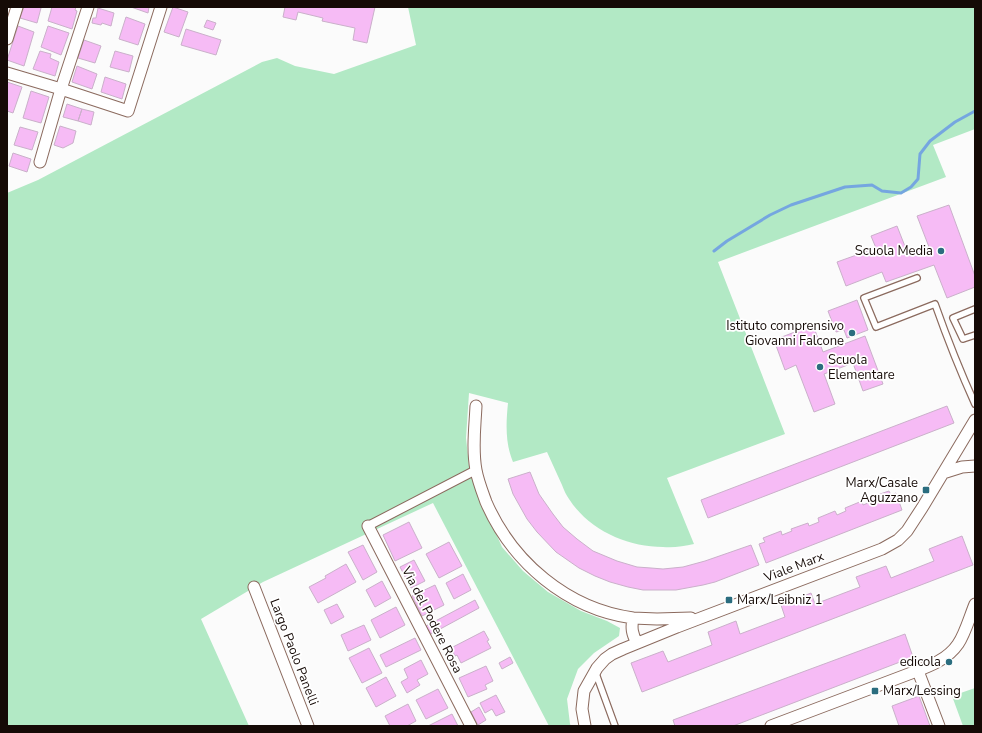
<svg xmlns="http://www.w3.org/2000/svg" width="982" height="733" font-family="'Nunito Sans',sans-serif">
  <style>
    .green { fill: #b2e9c5 }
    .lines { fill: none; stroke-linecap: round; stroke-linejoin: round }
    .stream { stroke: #75a6e0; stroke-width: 3 }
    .building { fill: #f6bbf5; stroke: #cab0ca }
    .service-casing { stroke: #8b6a5e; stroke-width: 8 }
    .pedestrian-casing { stroke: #8b6a5e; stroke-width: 10 }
    .minor-casing { stroke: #8b6a5e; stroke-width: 13 }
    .service { stroke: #fff; stroke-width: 5.5 }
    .pedestrian { stroke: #fff; stroke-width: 8 }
    .minor { stroke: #fff; stroke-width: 11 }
    .poi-dot { fill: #2b6d7f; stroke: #fff; stroke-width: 1.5 }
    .labels { text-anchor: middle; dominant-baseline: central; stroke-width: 3.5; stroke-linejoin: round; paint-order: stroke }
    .poi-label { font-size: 13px; fill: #150a06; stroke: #fff; text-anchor: end }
    .street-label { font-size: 13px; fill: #150a06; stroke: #fff }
  </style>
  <rect width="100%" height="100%" fill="#fbfbfb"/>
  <path class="green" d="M408,7h567v122l-42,16 13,32 -228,85 67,172 -118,44 27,66c-10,2 -20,4 -31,3 -36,0 -74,-17 -94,-48 -3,-4 -5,-9 -7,-14 -5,-11 -10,-22 -15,-33l-34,10c-8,-19 -7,-39 -5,-59l-39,-10 -3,45 3,28 5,18 28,63 21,24 25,21 33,19 26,10 13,7 -1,8 -25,17 -16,16 -11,30 3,25 1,2h-22l-116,-223 -170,79 -62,37 48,107h-242v-533l31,-13 224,-118 15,-4 18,8 39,8 82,-29z
    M975,688v38h-12l-11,-30z"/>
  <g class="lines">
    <path class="stream" d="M714,251l13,-10 43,-26 21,-10 54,-18 27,-2 10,6 19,2 10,-6 7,-8 2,-25 10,-13 25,-19 20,-11"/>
  </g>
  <path class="building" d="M24,7h14l3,1 -4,15 -17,-5z
    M52,7h24l-1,3 2,1 -5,18 -24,-8z
    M131,7h18l-1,6z
    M173,7l15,5 -9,25 -15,-5z
    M285,7h90l-8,36 -14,-3 2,-12 -33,-7 1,-3 -25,-6 -2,8 -13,-3z
    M98,8l16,5 -3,13 -9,-3 -1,2 -9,-2 1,-5h3z
    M126,17l19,7 -7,21 -19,-6z
    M207,20l9,3 -3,7 -9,-3z
    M18,26l16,6 -10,34 -17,-6z
    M48,26l21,7 -8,22 -20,-8z
    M186,29l35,11 -5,15 -35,-10z
    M84,40l17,6 -6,17 -17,-5z
    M40,51l11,3 -1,4 9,4 -4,14 -22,-7z
    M115,51l18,5 -4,16 -19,-5z
    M77,66l20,8 -5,15 -20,-7z
    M105,77l21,7 -4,15 -21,-7z
    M7,82l15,5 -9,26 -6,-2z
    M31,91l18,6 -8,26 -18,-5z
    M67,104l15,5 -4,12 -15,-4z
    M82,109l12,3 -3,13 -13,-4z
    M60,126l16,5 -3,12 -10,5 -9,-3z
    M20,127l18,5 -6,18 -18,-5z
    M13,153l18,6 -4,13 -18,-6z
    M949,205l26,71v11l-28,11 -13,-33 -48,17 -4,-10 -36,14 -9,-24 39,-14 -5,-12 26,-10 11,28 21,-7 -12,-31z
    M857,300l11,30 -21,8 -3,-8 -8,2 -8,-21z
    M813,325l10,27 42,-16 18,48 -20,7 -10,-28 -29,11 11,30 -21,8 -18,-47 -11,5 -11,-30z
    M947,406l7,17 -246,95 -7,-18z
    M530,472l9,22 14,20 10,13 14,12 16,12 24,10 20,6 14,1 12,1 20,-2 22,-6 46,-16 8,20 -44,17 -12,3 -27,5h-33l-15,-3 -18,-5 -15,-6 -16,-8 -23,-16 -19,-20 -10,-13 -14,-25 -5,-15z
    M889,491l2,4 5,-2 6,17 -136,53 -7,-19 6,-2 -2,-4 18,-7 1,4 10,-4 -1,-2 17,-6 1,3 10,-4 -1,-4 17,-7 2,4 9,-4 -1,-3 17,-7 1,4 10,-4 -2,-4z
    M409,522l13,26 -27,13 -12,-26z
    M962,536l11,29 -331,127 -11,-29 32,-12 5,11 44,-17 -4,-13 28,-11 4,13 45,-17 -4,-12 30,-12 4,11 45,-17 -4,-10 30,-11 5,12 43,-17 -5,-12z
    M449,542l13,24 -23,12 -13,-24z
    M363,545l14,27 -14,8 -15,-28z
    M414,560l11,21 -14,7 -11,-21z
    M346,564l10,18 -38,21 -9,-16 17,-9 -1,-2z
    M463,574l8,16 -17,9 -8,-16z
    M382,581l9,17 -16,9 -9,-17z
    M435,585l9,20 -22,11 -10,-20z
    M475,600l4,8 -48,26 -5,-8z
    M337,604l7,13 -13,7 -7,-14z
    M396,607l9,18 -25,13 -9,-18z
    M364,625l7,15 -23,11 -7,-16z
    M484,631l5,9 -2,1 4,7 -30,15 -4,-8 -2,1 -4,-8z
    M905,634l8,23 -180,69h-58l-2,-6z
    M415,638l6,12 -35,17 -6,-12z
    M369,648l13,25 -20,10 -13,-25z
    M510,657l3,6 -11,6 -3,-6z
    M421,660l7,14 -11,6 3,5 -13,8 -6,-11 7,-4 -4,-9z
    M486,666l7,15 -8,4 2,4 -19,8 -9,-19z
    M386,677l10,19 -20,11 -10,-19z
    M438,689l10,19 -22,11 -10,-19z
    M496,695l9,17 -9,4 -4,-7 -7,4 -5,-10z
    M919,696l11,30h-31l-7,-20z
    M408,704l8,17 -9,5h-17l-5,-10z
    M479,707l7,13 -8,5 -7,-13z
    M452,714l6,12h-30z"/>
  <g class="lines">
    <g class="service-casing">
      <path id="service" d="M917,278l-53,20 12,29 59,-23c12,34 25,67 40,100
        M975,309l-22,9 10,21 12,-4
        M595,671l20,55"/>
    </g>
    <g class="pedestrian-casing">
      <path id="pedestrian" d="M368,526l108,-56"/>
    </g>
    <g class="minor-casing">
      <path id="minor" d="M7,39l10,-32
        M7,73l54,16 67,22 33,-104
        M40,162l21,-73 27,-82
        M476,406c-1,21 -4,43 0,64 2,11 6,21 10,32 26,60 81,107 147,116
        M943,473l19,-6 13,-1
        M368,526l103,200
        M254,587l54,139
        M637,643c-5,-9 -6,-15 -4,-25l24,1 34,-1
        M918,671l21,55
        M585,726l-3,-17 2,-18 13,-23 8,-9 7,-5 11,-5 54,-22 205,-78 16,-9 9,-9 15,-23 53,-88
        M771,726l143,-54c16,-6 34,-13 44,-28 7,-10 12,-28 17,-40"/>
    </g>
    <use href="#service" class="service"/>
    <use href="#pedestrian" class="pedestrian"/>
    <use href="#minor" class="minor"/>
  </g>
  <g class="poi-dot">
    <circle cx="941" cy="251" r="4"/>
    <circle cx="852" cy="333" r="4"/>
    <circle cx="820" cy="367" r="4"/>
    <rect x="922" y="486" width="8" height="8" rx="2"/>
    <rect x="725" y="596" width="8" height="8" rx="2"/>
    <circle cx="949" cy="662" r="4"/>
    <rect x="871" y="687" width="8" height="8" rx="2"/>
  </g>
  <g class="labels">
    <g class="poi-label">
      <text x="933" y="251">Scuola Media</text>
      <text x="844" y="326">Istituto comprensivo<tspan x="844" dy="15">Giovanni Falcone</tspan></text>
      <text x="828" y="360" text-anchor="start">Scuola<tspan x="828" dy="15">Elementare</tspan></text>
      <text x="918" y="483">Marx/Casale<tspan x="918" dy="15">Aguzzano</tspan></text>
      <text x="737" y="600" text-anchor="start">Marx/Leibniz 1</text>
      <text x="941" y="662">edicola</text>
      <text x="883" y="691" text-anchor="start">Marx/Lessing</text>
    </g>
    <g class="street-label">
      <text transform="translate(794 567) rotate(-21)">Viale Marx</text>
      <text transform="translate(432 620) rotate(63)">Via del Podere Rosa</text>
      <text transform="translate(294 652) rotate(69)">Largo Paolo Panelli</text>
    </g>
  </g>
  <rect width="982" height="733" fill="none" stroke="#150a06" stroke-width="16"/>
</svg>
